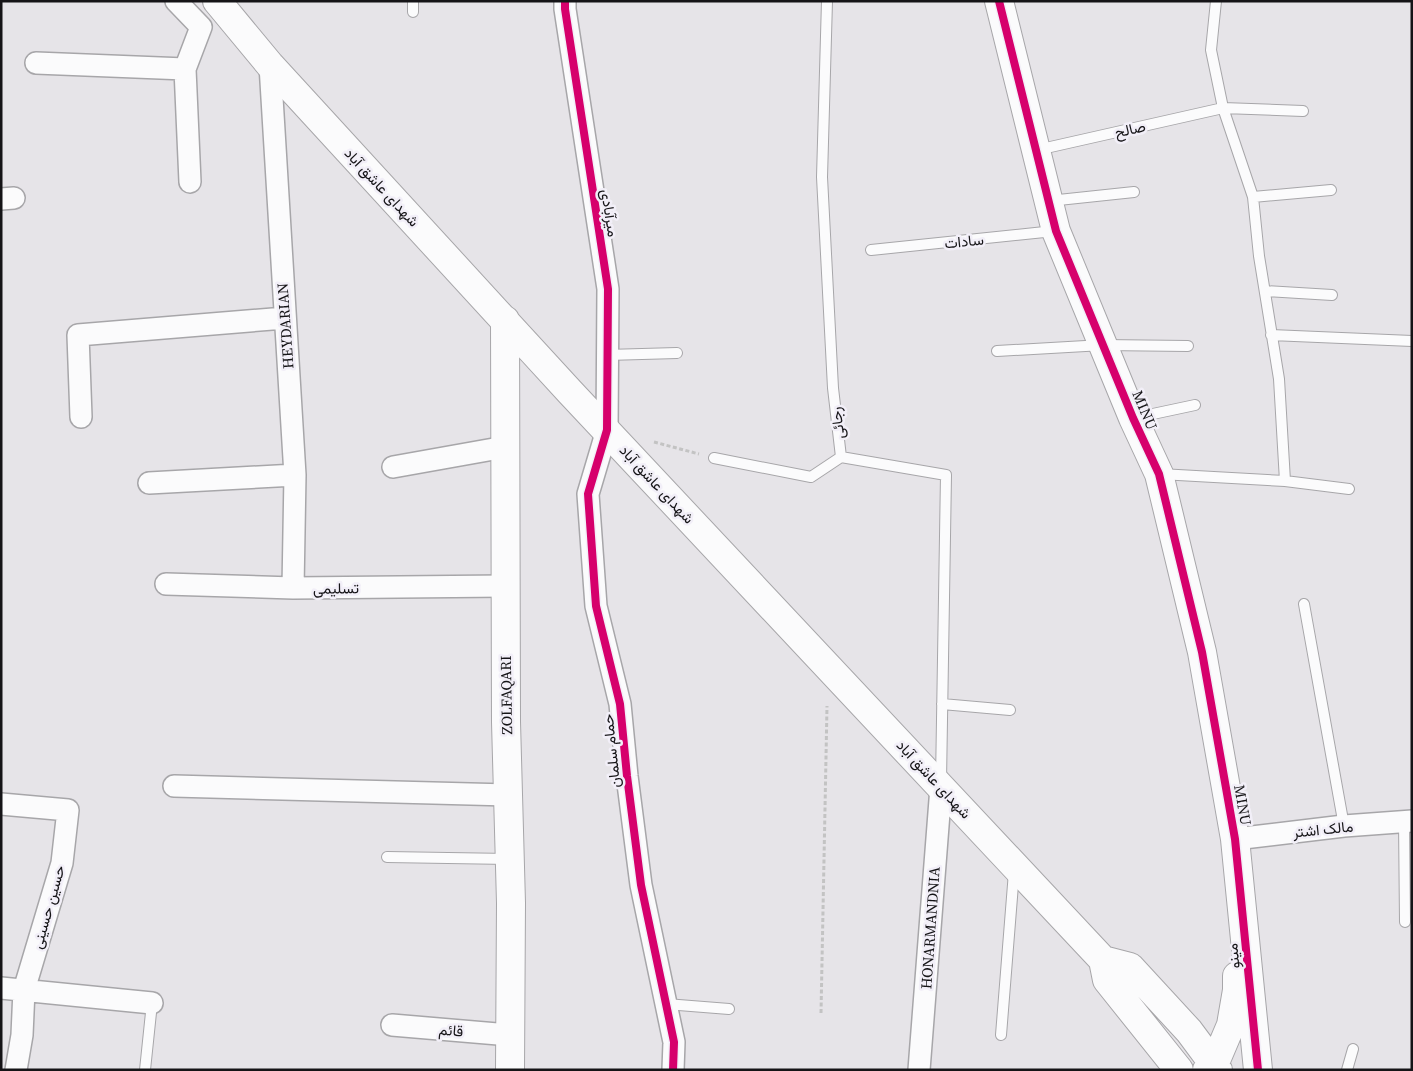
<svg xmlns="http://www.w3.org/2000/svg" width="1413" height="1071" font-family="'Source Serif 4',Vazirmatn,serif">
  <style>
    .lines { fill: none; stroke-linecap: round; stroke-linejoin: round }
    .lane-casing { stroke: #a7a6a9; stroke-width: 12 }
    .street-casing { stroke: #a7a6a9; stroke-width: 24 }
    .secondary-casing { stroke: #a7a6a9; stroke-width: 30 }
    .path { stroke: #c3c3c3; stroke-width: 3; stroke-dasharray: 4 2.5; stroke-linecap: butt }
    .lane { stroke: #fbfbfc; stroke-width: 10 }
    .street { stroke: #fbfbfc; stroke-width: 21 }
    .secondary { stroke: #fbfbfc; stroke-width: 28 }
    .cycleway-casing { stroke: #f2eff8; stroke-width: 11 }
    .cycleway { stroke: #d6006c; stroke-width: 8 }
    .labels { text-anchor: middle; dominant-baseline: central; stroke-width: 5; stroke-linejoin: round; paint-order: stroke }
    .street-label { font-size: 15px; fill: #151417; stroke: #f2eff8 }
  </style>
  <rect width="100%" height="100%" fill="#e6e4e8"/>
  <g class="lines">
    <g class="lane-casing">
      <path id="lane" d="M413,1v11
        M827,1l-5,176 11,211 8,69 105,18 -5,306
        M1216,1l-5,49 12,58 30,89 6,59 20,123 6,102
        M1037,150l186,-42 80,3
        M1253,197l78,-7
        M1049,201l85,-9
        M871,250l183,-19
        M1265,291l67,4
        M1271,335l141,6
        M997,351l106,-6 85,1
        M607,355l70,-2
        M1134,418l61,-13
        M714,458l97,19 30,-20
        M1160,474l125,7 64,8
        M1304,604l40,222
        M942,704l68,6
        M1404,821l1,101
        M387,857l122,2
        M666,1004l63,5
        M1001,1035l13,-163
        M145,1070l7,-67
        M1347,1070l6,-21"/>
    </g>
    <g class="street-casing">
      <path id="street" d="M176,1l25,26 -16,42 5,113
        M565,1v8l43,280 -1,141 -19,64 8,112 24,98 7,72 14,109 33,157 -1,28
        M36,63l149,6
        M270,65l25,410 -2,113
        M1,199l13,-1
        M81,417l-3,-82 207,-17
        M393,467l112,-20
        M149,483l146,-8
        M166,584l127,4 213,-2
        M174,786l334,9
        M1,804l67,6 -6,53 -38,127 -2,45 -6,35
        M1235,839l109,-13 68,-5
        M1,988l151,15
        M392,1025l118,10
        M919,1070l22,-283"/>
    </g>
    <g class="secondary-casing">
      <path id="secondary" d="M217,1l53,64 300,327 533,568 27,7 59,64 29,39
        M999,1l57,230 77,187 26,56 43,178 33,187 23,231
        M505,320l1,402 5,181 -1,167
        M1103,960l4,20 72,90
        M1207,1070l7,-5 17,-40 6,-35v-14"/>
    </g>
    <path class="path" d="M654,442l45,12
      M821,1013l6,-307"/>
    <use href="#lane" class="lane"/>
    <use href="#street" class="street"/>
    <use href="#secondary" class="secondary"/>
    <g class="cycleway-casing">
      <path id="cycleway" d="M565,1v8l43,280 -1,141 -19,64 8,112 24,98 7,72 14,109 33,157 -1,28
        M999,1l57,230 77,187 26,56 43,178 33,187 23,231"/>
    </g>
    <use href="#cycleway" class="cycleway"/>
  </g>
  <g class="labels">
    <g class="street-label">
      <text transform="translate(1130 129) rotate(-13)">صالح</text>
      <text transform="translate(382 187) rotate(47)">شهدای عاشق آباد</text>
      <text transform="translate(610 213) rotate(81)">میرآبادی</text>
      <text transform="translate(964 241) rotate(-6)">سادات</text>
      <text transform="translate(285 326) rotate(-94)">HEYDARIAN</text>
      <text transform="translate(1145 410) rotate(67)">MINU</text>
      <text transform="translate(837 423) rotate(-97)">رجائی</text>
      <text transform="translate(657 484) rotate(47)">شهدای عاشق آباد</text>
      <text transform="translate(336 588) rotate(-1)">تسلیمی</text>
      <text transform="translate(506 695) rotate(-91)">ZOLFAQARI</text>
      <text transform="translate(611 751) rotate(-96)">حمام سلمان</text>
      <text transform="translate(934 779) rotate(47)">شهدای عاشق آباد</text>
      <text transform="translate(1243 805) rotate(80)">MINU</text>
      <text transform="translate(1323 829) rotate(-6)">مالک اشتر</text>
      <text transform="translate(48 907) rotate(-74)">حسین حسینی</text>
      <text transform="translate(930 928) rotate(-86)">HONARMANDNIA</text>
      <text transform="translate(1233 956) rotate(-96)">مینو</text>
      <text transform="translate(451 1030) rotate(5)">قائم</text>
    </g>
  </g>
  <rect width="1413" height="1071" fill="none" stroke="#151417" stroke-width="5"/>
</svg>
